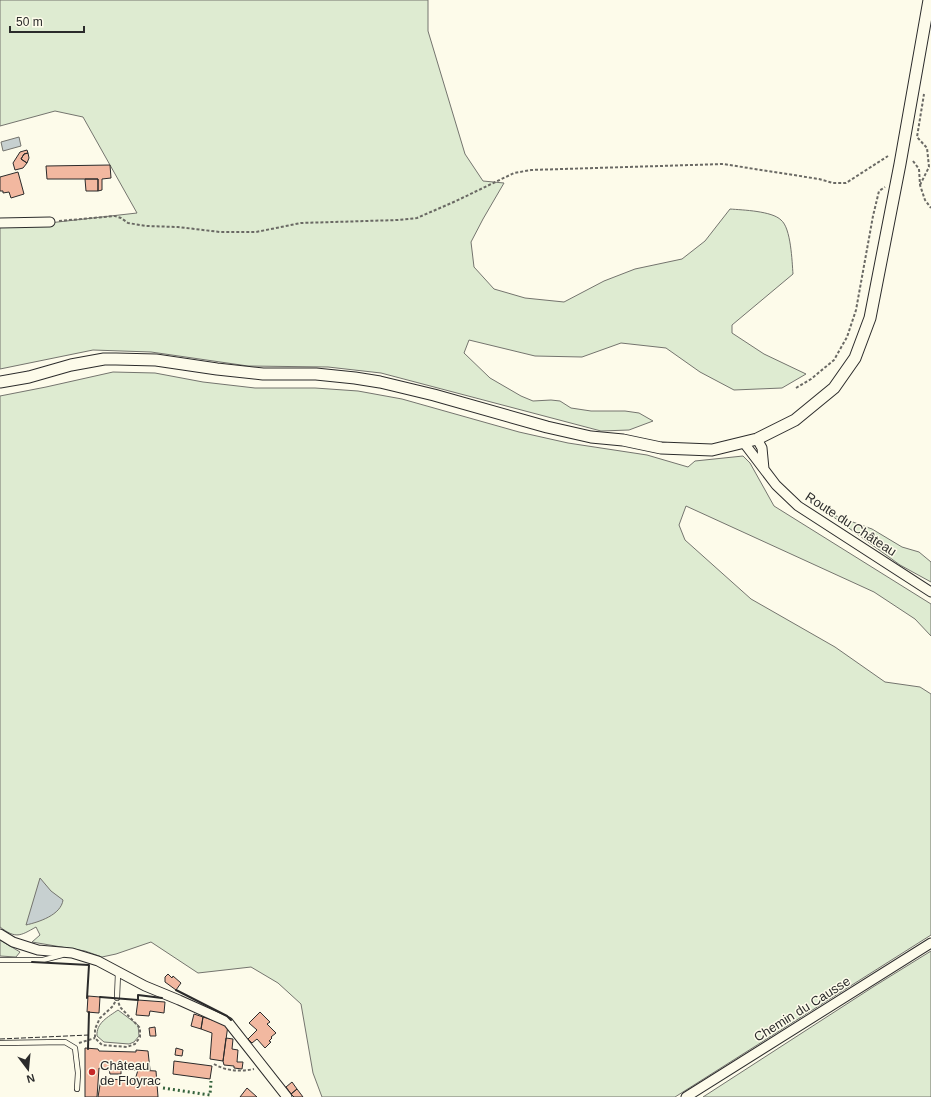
<svg xmlns="http://www.w3.org/2000/svg" width="931" height="1097" font-family="Arial,sans-serif">
  <style>
    .green { fill: #deebd1; stroke: #74746e }
    .water { fill: #c7d0d0; stroke: #74746e }
    .building { fill: #f2b8a0; stroke: #2b2b2b }
    .lines { fill: none; stroke-linecap: round; stroke-linejoin: round }
    .service-casing { stroke: #2b2b2b; stroke-width: 6 }
    .minor-casing { stroke: #2b2b2b; stroke-width: 11 }
    .tertiary-casing { stroke: #2b2b2b; stroke-width: 13 }
    .path { stroke: #6a6964; stroke-width: 2; stroke-dasharray: 3 2; stroke-linecap: butt }
    .service { stroke: #fdfbea; stroke-width: 4.5 }
    .minor { stroke: #fdfbea; stroke-width: 9 }
    .tertiary { stroke: #fdfbea; stroke-width: 11 }
    .hedge { stroke: #34623c; stroke-width: 3; stroke-dasharray: 2 3; stroke-linecap: butt }
    .fence { stroke: #2b2b2b; stroke-width: 1; stroke-dasharray: 5 2; stroke-linecap: butt }
    .wall { stroke: #2b2b2b; stroke-width: 2 }
    .poi-dot { fill: #c62828; stroke: #fdfbea; stroke-width: 1.5 }
    .labels { text-anchor: middle; dominant-baseline: central; stroke-width: 3; stroke-linejoin: round; paint-order: stroke }
    .street-label { font-size: 13px; fill: #2b2b2b; stroke: #fdfbea }
    .poi-label { font-size: 13px; fill: #2b2b2b; stroke: #fdfbea; text-anchor: start }
  </style>
  <rect width="100%" height="100%" fill="#fdfbea"/>
  <path class="green" d="M0,0h428v31l37,123 18,27 21,2 -21,36 -12,23 3,25 20,22 31,9 39,4 40,-21 31,-12 47,-10 23,-18 25,-32c13,1 42,2 51,11 10,8 11,41 12,54l-61,51v8l32,21 42,20 -24,14 -48,2 -34,-18 -34,-24 -45,-5 -39,14 -47,-1 -66,-16 -5,13 26,25 31,18 12,5 18,-1 9,1 11,7 20,3h34l14,2 14,8 -24,9 -28,1 -220,-58 -53,-6 -80,-1 -97,-14 -58,-2 -93,19v-142l40,-3 97,-11 -54,-96 -28,-6 -55,15z
    M113,372l42,1 48,9 52,6h60l43,3 44,8 117,33 49,11 79,12 41,12 7,-6 48,-5 7,7 24,43 157,98v32l-16,-17 -41,-27 -188,-86 -7,19 6,15 66,59 84,48 50,35 35,5 11,7v241l-256,162h-353l-9,-24 -12,-69 -23,-21 -27,-16 -53,6 -47,-31 -35,12 -14,3 -17,-6 -53,-9 8,-7 -4,-8c-16,9 -20,12 -36,0v-531l46,-9z
    M828,513l44,16 30,18 17,5 12,10v20l-31,-17z
    M0,940l20,12 -4,5 -16,-1z
    M931,951v146h-228l170,-110z
    M118,1010l20,15 1,11 -5,6 -5,2 -25,-2 -7,-6c-1,-13 11,-19 21,-26z"/>
  <path class="water" d="M19,137l2,9 -18,5 -2,-9z
    M40,878l11,13 12,9c-2,15 -24,22 -37,25z"/>
  <path class="building" d="M27,150l1,3 -4,1 -3,5 6,4 -4,5 -8,2 -2,-7 7,-11z
    M28,153l1,5 -2,5 -6,-4 3,-5z
    M110,165l1,13 -9,1v11l-4,1v-12h-51l-1,-13z
    M18,172l6,22 -13,4 -2,-6 -6,1v-2h-3v-14z
    M85,179h13v12h-12z
    M168,974l4,4 1,-2 8,7 -5,7 -11,-8v-5z
    M88,996l12,1 -1,16 -12,-1z
    M138,1000l27,2 -1,11 -14,-2 -1,5 -13,-1z
    M260,1012l10,10 -3,2 9,9 -5,4 1,1 -3,3 2,1 -6,6 -8,-9 -5,4 -4,-4 9,-9 -8,-7z
    M194,1014l9,3 -2,12 -10,-3z
    M203,1017l25,8 -5,36 -13,-2 2,-26 -11,-4z
    M155,1027l1,9h-6l-1,-8z
    M226,1038l7,1 -1,10 6,1 -1,12h6l-1,7 -8,-1v-2l-10,-1 -1,-4z
    M85,1048l13,1 1,2 37,1v-2l12,1 2,19h-29v4h-11l-1,-5 -10,-1 -2,29h-12z
    M176,1048l7,2 -1,6 -7,-1z
    M174,1061l38,5 -2,13 -37,-5z
    M138,1070l18,1 2,26h-60l3,-18 34,1z
    M292,1082l5,7 -6,5 -5,-7z
    M247,1088l10,9h-17z
    M297,1089l6,8h-9l-3,-3z"/>
  <g class="lines">
    <g class="service-casing">
      <path id="service" d="M0,960h43l19,-5
        M117,998l1,-25
        M0,1043l65,-1 10,6 3,25 -1,16"/>
    </g>
    <g class="minor-casing">
      <path id="minor" d="M0,223l50,-1
        M757,439l5,9 2,21
        M744,443l32,42 22,21 133,86
        M0,934l13,8 25,8 34,3 26,8 47,25 34,14 49,22 59,75
        M686,1097l245,-154"/>
    </g>
    <g class="tertiary-casing">
      <path id="tertiary" d="M0,382l29,-5 42,-12 33,-6h12l40,1 61,9 46,5h53l39,4 25,4 54,13 113,32 44,10 32,3 38,8 51,2 45,-11 38,-19 39,-32 21,-30 15,-40 30,-154 29,-164"/>
    </g>
    <path class="path" d="M913,161l6,8 1,16 5,15 6,8
      M920,185l9,-18 -2,-19 -10,-11 7,-43
      M59,221l56,-5 6,2 7,5 18,3 32,1 42,5h36l45,-9 97,-3 19,-2 39,-17 58,-28 17,-3 192,-6 96,15 14,4h13l42,-27
      M796,388l15,-9 23,-19 13,-23 9,-27 17,-94 6,-25 6,-4
      M117,998l3,9 20,21v9l-5,7 -8,3 -25,-2 -7,-7v-9l5,-11 13,-12z
      M79,1043l16,-5
      M214,1064c12,7 26,8 40,5"/>
    <use href="#service" class="service"/>
    <use href="#minor" class="minor"/>
    <use href="#tertiary" class="tertiary"/>
    <path class="hedge" d="M163,1088l47,7 1,-14"/>
    <path class="fence" d="M0,1039l89,-4"/>
    <path class="wall" d="M32,962l57,3 -2,33
      M176,990l51,26 4,4
      M100,997l38,3v-5l24,3
      M88,1049l1,-37"/>
  </g>
  <circle class="poi-dot" cx="92" cy="1072" r="4"/>
  <g class="labels">
    <g class="street-label">
      <text transform="translate(851 524) rotate(33)">Route du Château</text>
      <text transform="translate(802 1009) rotate(-32)">Chemin du Causse</text>
    </g>
    <g class="poi-label">
      <text x="100" y="1065">Château<tspan x="100" dy="15">de Floyrac</tspan></text>
    </g>
  </g>
  <g transform="translate(28 1069) rotate(164)" stroke="#fdfbea" stroke-width="3" paint-order="stroke">
  <path d="M0-3L7 15L0 10L-7 15Z" fill="#2b2b2b"/>
  <text y="-6" font-size="11" font-weight="bold" text-anchor="middle" fill="#2b2b2b">N</text>
  </g>
  <path d="M10 26v6h74v-6" fill="none" stroke="#2b2b2b" stroke-width="2"/>
  <text x="16" y="26" font-size="12" fill="#2b2b2b" stroke="#fdfbea" stroke-width="3" paint-order="stroke">50 m</text>
</svg>
